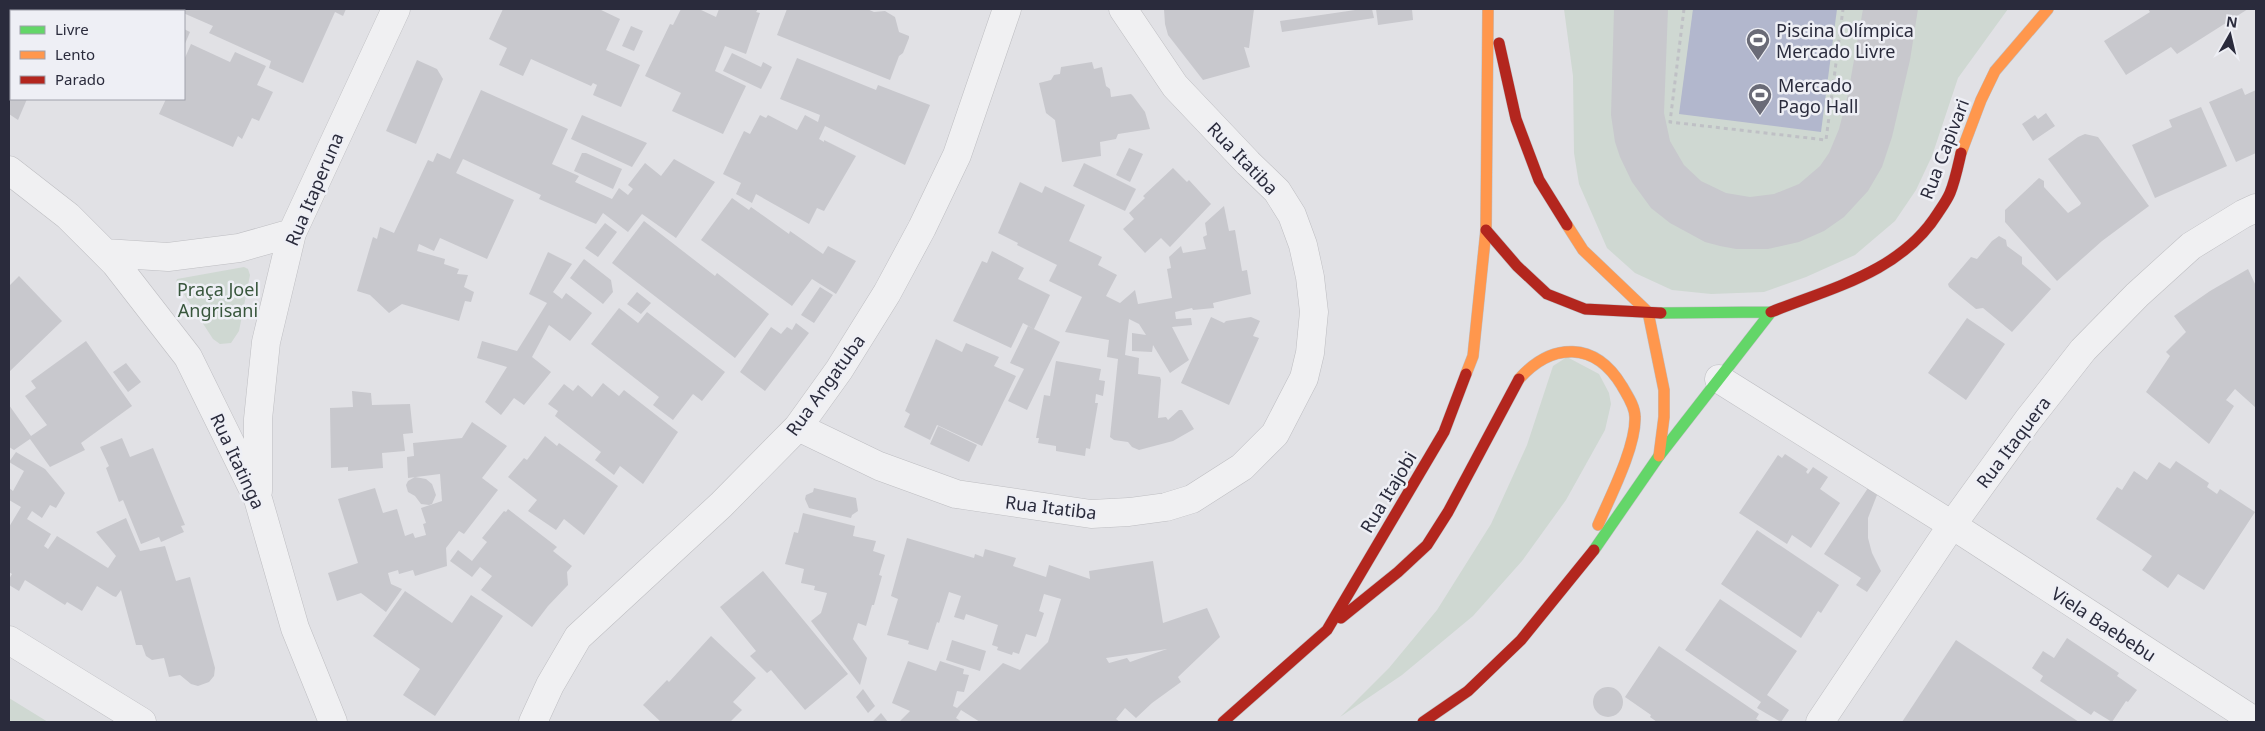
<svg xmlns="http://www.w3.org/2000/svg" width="2265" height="731" font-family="'Noto Sans',sans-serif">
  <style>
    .green { fill: #cfd8d2 }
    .water { fill: #b2b7cd }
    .building { fill: #c8c8cd; fill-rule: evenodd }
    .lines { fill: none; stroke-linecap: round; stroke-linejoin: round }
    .street-casing { stroke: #bebec2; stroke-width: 29 }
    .fast-casing { stroke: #bebec2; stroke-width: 12 }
    .slow-casing { stroke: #bebec2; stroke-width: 12 }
    .jam-casing { stroke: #bebec2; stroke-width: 12 }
    .path { stroke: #bfc0c5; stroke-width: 3; stroke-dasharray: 4 4; stroke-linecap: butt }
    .street { stroke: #f0f0f2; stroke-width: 28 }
    .fast { stroke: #63d668; stroke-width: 11 }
    .slow { stroke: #ff974d; stroke-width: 11 }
    .jam { stroke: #b3261e; stroke-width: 11 }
    .labels { text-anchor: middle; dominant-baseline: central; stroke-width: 5; stroke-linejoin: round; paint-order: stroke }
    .poi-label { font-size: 18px; fill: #2a2b3c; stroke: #eeeff5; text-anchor: start }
    .street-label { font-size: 18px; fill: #2a2b3c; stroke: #eeeff5 }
    .park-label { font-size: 18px; fill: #38563c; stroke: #eeeff5 }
  </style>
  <rect width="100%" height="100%" fill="#e1e1e5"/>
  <path class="green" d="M1564,9h444l-50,69 -26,78 -16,34 -21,31 -40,34 -49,22 -42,15 -53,2 -39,-4 -37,-17 -28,-25 -28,-64 -5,-31 -1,-77z
    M244,267l4,2 2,6 -11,56 -8,12 -11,1 -7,-5 -37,-57 1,-3z
    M1567,357l32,17 10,19 2,11 -6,26 -39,70 -44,61 -49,55 -71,59 -62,42 49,-49 48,-58 54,-86 36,-79 26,-79z
    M9,698l39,24h-39z"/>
  <path class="water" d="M1693,9h144l-16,123 -142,-18z"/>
  <path class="building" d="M21,9h66l6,2h-73z
    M105,9h42l-1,2h-42z
    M174,9h172l-3,7 -8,-4 -32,71 -34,-15 2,-7 -62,-28 4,-7z
    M503,9h96l21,10 -14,31 34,15 -19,42 -28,-12 4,-10 -4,-2 -2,3 -60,-27 -8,17 -24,-11 8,-17 -18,-9z
    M681,9h18l17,8 3,-8h39l-2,3 4,1 -14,41 -21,-8 -10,25 31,15 -23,48 -51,-23 9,-18 -36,-17 25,-52 3,1z
    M787,9h80l7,3 11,-1 10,6 4,15 10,4v2l-6,15 -4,3 -9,24 -113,-45z
    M1164,9h90l-5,39 -5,-1 6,20 -47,13 -35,-45 -3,-11z
    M1362,9h10l2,9 -92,14 -2,-11z
    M1376,9h36l1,11 -35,5z
    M1614,9h54l-4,104 6,28 14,24 17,16 25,12 24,4 24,-3 25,-10 21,-18 9,-13 10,-24 9,-35 15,-85h55l-8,51 -18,77 -10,30 -14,24 -24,26 -20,14 -25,11 -31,7h-32l-16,-3 -15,-4 -35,-19 -19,-15 -19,-26 -12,-25 -5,-15 -4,-27z
    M2148,9h100l-71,45 -6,-7 -45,28 -22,-34 46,-29z
    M631,26l12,5 -9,20 -12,-5z
    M184,29l6,3 -6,14z
    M11,30v69h16l-9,21 -9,-6v-79z
    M191,44l39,18 5,-10 31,14 -9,19 16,7 -14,29 -7,-3 -10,21 -4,-3 -5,11 -74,-33 7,-15h18v-39z
    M732,53l29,14 2,-5 9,5 -11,22 -38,-18z
    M797,58l79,32 2,-5 52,20 -25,60 -80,-39 -6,13 5,3v-2l32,16 -32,55 -7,-3 -8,16 -53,-30 -4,9 -16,-9 5,-11 -18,-9 21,-43 6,3 10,-19 6,3 2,-3 29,15 8,-15 13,7 2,-7 -40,-16z
    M417,60l20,9 6,10 -27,65 -30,-13z
    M1092,62l2,7 8,-2 4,19 4,3 1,8 20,-3 2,2 12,16 5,17 -32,5 -2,5 -16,3 1,14 -39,6 -7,-42 -9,-7 -7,-30 12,-3 3,-5 6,-1 1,-7z
    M2242,88l3,7 11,-5v63l-20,9 -27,-60z
    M481,90l87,39 -16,35 27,12 -4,6 37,17 7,-11 9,7 5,-6 -5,-4 17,-22 16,13 13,-17 41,23 -39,56 -34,-24 -14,18 -25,-19 -7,11 -57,-25 2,-4 -78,-36 -7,14 58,27 -27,59 -47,-21 -6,13 -15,-7 -2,7 28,8 -1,5 15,5 -2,5 11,1 -4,12 10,5 -3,10 -6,-1 -6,20 -57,-17 -13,9 -19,-18 -13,-4 16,-54 4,2 3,-12 14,6 34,-73 5,2 4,-9 13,6z
    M2201,107l26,59 -72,32 -23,-53 40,-18 -3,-7z
    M2046,113l9,13 -22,15 -11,-17 13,-9 3,4z
    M582,115l65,28 -15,24 -61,-28z
    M2085,134l13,3 51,69 -47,35 -45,40 -52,-59v-12l34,-32 5,3v6l24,26 12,-8 1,-2 -33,-44 30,-22z
    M1129,148l14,6 -13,28 -14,-7z
    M582,153h4l36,16 -9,20 -39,-18z
    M1084,163l52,26 -11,22 -52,-25z
    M1173,168l14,14 2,-2 22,24 -41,43 -9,-9 -16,15 -22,-24 11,-10 -5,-6 16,-15 -2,-2z
    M1020,182l22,11 3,-7 40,19 -16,36 33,16 -4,8 19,10 -11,21 14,7 15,-13 3,14 34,-6 -5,-29 4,-1 -2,-11 12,-11 2,7 23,-4 -3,-12 4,-2 -2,-12 19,-17 5,25 6,-1 7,41 5,-1 4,24 -38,9 1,5 -21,2 -1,-2 -17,4 1,7 15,-1 1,7 -20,2 17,33 -19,13 -17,-28 -1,7 -20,-1v-18l14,2 -7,-11 -10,-5 -4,36 14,3 -1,16 22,3 1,3 -3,38 8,-1 2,3 11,-10h3l12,19 -21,12 -34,9 -7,-3 -4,-5 -14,-2 -4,-3 8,-78 -11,-2 2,-17 -44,-8 17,-35 -33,-16 8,-16 -40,-20 1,-2 -20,-10z
    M732,198l17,12 2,-3 38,27 1,-3 33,23 5,-8 28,15 -20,33 -24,-15 -20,27 -91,-66z
    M644,221l71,55 2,-3 52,41 -34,44 -123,-95z
    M605,223l12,9 -19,25 -13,-9z
    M1999,236l7,4 1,6 15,11v7l29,25 -39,43 -29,-24 -7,1 -27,-22 -1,-3 23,-27 6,2 15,-18z
    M992,251l32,17 -6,11 32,16 -16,34 -11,-6 -12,25 -58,-27 29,-60 5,2z
    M548,252l24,12 -19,28 9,7 4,-6 26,20 -22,28 -21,-16 -17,32 19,15 -27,33 -10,-7 -13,17 -16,-13 22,-35 -30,-9 5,-17 35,10 30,-48 -18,-9z
    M584,259l27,21 2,12 -10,12 -33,-26z
    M2248,269l8,17v122l-21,-19 -9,11 8,6 -25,38 -63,-52 24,-36 -4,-4 20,-20 -12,-16 36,-25z
    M19,276l43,45 -53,51v-86z
    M820,287l13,8 -19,28 -13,-8z
    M637,292l14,11 -10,11 -14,-10z
    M619,308l19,15 9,-11 78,60 -23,29 -9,-7 -20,26 -20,-15 6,-8 -68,-53z
    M1211,317l13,6 2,-2 25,-4 9,4 -7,15 6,2 -30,67 -48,-22z
    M1967,318l38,26 -39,56 -38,-27z
    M796,323l13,10 -44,58 -25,-19 31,-45 10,7 6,-7 5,3z
    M1028,326l32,16 -33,68 -19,-9 16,-32 -14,-6z
    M936,339l26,13 4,-9 33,14 -5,9 22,10 -34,70 -45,-21 -7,15 -26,-13 6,-13 -5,-3z
    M86,341l46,65 -51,37 4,7 -35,17 -20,-28 -16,11 -5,-3v-42l22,31 16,-11 -22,-29 11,-8 -5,-7z
    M1056,361l45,8 -2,11 6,1 -2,15 -7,-2 -1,9h3l-8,46 -4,-1 -1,8 -29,-5v-5l-18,-3 1,-5h-3l8,-43 6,1z
    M126,363l15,19 -13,10 -15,-20z
    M603,383l16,13 5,-6 54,42 -35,52 -23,-18 -6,9 -19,-15 6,-8 -46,-36 3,-5 -10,-7 16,-20 9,7 5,-6 14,12z
    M352,391l19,2 1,12 38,-1 3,29 -10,1 2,17 -23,2 1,15 -35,3v-4l-17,1 -1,-60 23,-1z
    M472,422l35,24 -25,32 16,12 -34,44 -5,-3 -13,17 1,18 -32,10 -2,-6 -14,4 -1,-4 -10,3 3,11 11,5 -16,23 -25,-19 -24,8 -9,-28 30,-10 -20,-64 37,-11 8,25 14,-4 8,27 8,-3 2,5 11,-3 -3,-11 3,-1 -5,-15 21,-7 -2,-27 -32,4 -1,-21 7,-1 -1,-13 49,-5z
    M938,426l39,19 -8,17 -39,-18z
    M545,436l12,10 2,-3 59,43 -34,49 -20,-16 -8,11 -28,-19 9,-11 -29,-23 16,-19 3,2z
    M122,438l8,19 23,-9 32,77 -4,1 3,6 -23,10 -2,-5 -18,7 -18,-44 -4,2 -13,-34 3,-2 -9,-19z
    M16,452l29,17 20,24 -9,15 -6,-3 -8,13 -10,-7 -5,8 24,15 -7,12 4,3 9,-13 51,32 8,-12 -20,-24 30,-14 14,33 25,-5 11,35 14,-4 25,91 -1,8 -5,6 -11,4 -7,-2 -11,-9 -11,2 -5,-19 -12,2 -6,-4 -4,-11h-6l-15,-55 -5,7 -3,-1 -16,-10 -15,25 -15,-9 -2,3 -40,-25 -6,11 -10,-6v-6l3,-5 -3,-2v-45l12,-20 -12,-7v-12l4,3 11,-20 -15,-9z
    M1785,454l23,15 -2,3 2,2 5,-7 15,10 -8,12 20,14 -29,45 -19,-13 -5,9 -48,-31 39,-58 4,3z
    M2176,461l33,22 -2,4 10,7 3,-5 35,23 -51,78 -26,-16 -10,14 -26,-18 10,-14 -56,-37 21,-32 5,3 12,-19 13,9 12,-18 11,7z
    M415,477l11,2 6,5 4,11 -4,9 -3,1 -8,-1 -6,-8 -7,-4 -2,-7 2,-4z
    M814,488l42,10 2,13 -6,4 -1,3 -42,-10 -4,-9 1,-4 7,-3z
    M1868,488l9,7 -9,23v20l4,15 9,18 -14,21 -11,-7 5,-7 -37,-24z
    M508,509l49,38 -4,4 19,15 -5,6 1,13 -20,21 -16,21 -51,-37 11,-14 -12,-9 -8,10 -22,-16 8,-11 14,11 15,-19 -5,-4 22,-27 2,1z
    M803,513l52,13 -2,10 23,5 -3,10 12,4 -6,20 3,1 -8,29h-2l-6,21 -8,-3 -5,16 14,19 -7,27 -49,-64 10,-8 6,-20 -13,-3 1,-4 -14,-3 3,-14 -19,-5 9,-32 4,1z
    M1757,530l82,55 -18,28 -3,-2 -17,27 -80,-54z
    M907,538l67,20 1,-4 8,3 2,-8 31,9 -3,8 33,11 3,-12 41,14 -1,-8 64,-10 10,62 44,-15 13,29 -42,40 3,5 -29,21 -16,15 -11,-10 -9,11 4,3h-140l-19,-12 -5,8 6,4h-63l11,-11 -18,-8 16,-42 28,10 4,-10 24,8 -1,5 6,1 -5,17 -7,-1 -4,15 4,2 46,-45 17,7 28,-28 13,-43 -17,-5 -5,17 5,2 -8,24 -10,-3 -7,20 -6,-2 -1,3 -15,-5 1,-3 -6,-2 6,-20 -32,-11 -2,6 -10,-3 7,-21 -12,-4 -10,31 -2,-1 -9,28 -20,-6 1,-3 -22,-6 11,-36 -7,-3zM1167,649l-37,13 -3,-4 -18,5 -3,-5z
    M763,571l85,103 -43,36 -34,-40 -4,3 -17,-17 6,-5 -36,-44z
    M405,591l47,32 19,-28 32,21 -68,100 -32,-21 17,-26 -47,-33z
    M1720,599l77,52 -30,44 22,15 -8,12 -24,-14 4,-6 -76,-52z
    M711,636l45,42 -23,24 9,8 -12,12h-69l-18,-17 24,-25 2,2z
    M2067,638l52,35 -2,3 20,14 -9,12 -2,-1 -14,21 -18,-11 -3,4 -51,-34 3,-5 -11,-8 11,-17 11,7z
    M952,640l34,11 -6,20 -34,-11z
    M1956,640l123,82h-177z
    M1659,646l100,68 -3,5 6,3h-105l-7,-5 1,-2 -26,-18z
    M1593 702a15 15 0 1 1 30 0a15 15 0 1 1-30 0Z
    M863,689l12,17 -7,7 -12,-16z
    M881,713l7,9h-16z"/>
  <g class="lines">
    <g class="street-casing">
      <path id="street" d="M9,170l59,46 47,47 73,94 70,142 37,129 38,94
        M105,253l63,4 71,-9 53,-15
        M1719,379l233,146 304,197
        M798,427l81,39 77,28 135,20 38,-2 37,-5 26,-8 50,-32 33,-33 29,-56 6,-25 4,-41 -4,-35 -7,-32 -11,-30 -15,-24 -29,-28 -73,-77 -52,-77
        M258,491v-72l8,-77 26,-109 104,-224
        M9,640l133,82
        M533,722l17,-37 28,-48 143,-132 77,-78 41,-57 48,-77 35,-65 35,-73 50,-146
        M1820,722l132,-197 76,-105 55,-70 54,-55 54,-49 52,-32 13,-6"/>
    </g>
    <g class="fast-casing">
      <path id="fast" d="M1661,313l110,-1
        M1594,550l65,-94 112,-144"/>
    </g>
    <g class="slow-casing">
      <path id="slow" d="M1961,153l20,-53 14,-29 53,-62
        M1567,225l16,25 65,62
        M1648,312l16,78v27l-5,39
        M1466,374l7,-18 13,-126 2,-221
        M1519,379c33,-37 76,-38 103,7 5,9 13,20 13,31 1,30 -25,80 -37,108"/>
    </g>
    <g class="jam-casing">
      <path id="jam" d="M1499,43l17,76 23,61 28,45
        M1486,230l31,36 30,28 38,15 76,4
        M1771,312c60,-24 130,-40 167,-99 4,-6 9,-13 12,-20 5,-12 8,-27 11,-40
        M1341,618l57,-46 29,-27 21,-33 71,-133
        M1223,722l104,-92 117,-198 22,-58
        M1423,722l45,-31 53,-51 73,-90"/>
    </g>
    <path class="path" d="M1684,9l-14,113 156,18 17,-131"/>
    <use href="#street" class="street"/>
    <use href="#fast" class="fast"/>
    <use href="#slow" class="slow"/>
    <use href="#jam" class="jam"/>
  </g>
  <defs>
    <g id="stadium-pin" transform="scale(1.25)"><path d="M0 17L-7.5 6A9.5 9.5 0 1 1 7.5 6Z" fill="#6a6b77" stroke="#eeeff5"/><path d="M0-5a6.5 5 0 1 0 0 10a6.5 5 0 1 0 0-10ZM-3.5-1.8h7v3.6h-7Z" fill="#fff"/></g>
  </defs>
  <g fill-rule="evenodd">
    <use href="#stadium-pin" x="1758" y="40"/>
    <use href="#stadium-pin" x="1760" y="95"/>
  </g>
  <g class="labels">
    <g class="poi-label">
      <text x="1776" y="30">Piscina Olímpica<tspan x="1776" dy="21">Mercado Livre</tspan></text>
      <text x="1778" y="85">Mercado<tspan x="1778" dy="21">Pago Hall</tspan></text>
    </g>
    <g class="street-label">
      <text transform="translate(1944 149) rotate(-69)">Rua Capivari</text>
      <text transform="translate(1243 158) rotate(46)">Rua Itatiba</text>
      <text transform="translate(314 189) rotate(-67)">Rua Itaperuna</text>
      <text transform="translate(825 385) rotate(-54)">Rua Angatuba</text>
      <text transform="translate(2013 442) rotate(-53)">Rua Itaquera</text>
      <text transform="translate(238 461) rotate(65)">Rua Itatinga</text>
      <text transform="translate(1388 492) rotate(-59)">Rua Itajobi</text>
      <text transform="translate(1051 507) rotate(7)">Rua Itatiba</text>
      <text transform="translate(2104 624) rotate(33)">Viela Baebebu</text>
    </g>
    <g class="park-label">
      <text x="218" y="289">Praça Joel<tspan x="218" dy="21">Angrisani</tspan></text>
    </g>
  </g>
  <rect width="2265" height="731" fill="none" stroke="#2a2b3c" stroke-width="20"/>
  <rect x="10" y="10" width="175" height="90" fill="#eeeff5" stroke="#a0a1ab"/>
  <rect x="20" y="26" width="25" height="8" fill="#63d668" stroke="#a0a1ab"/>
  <text x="55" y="35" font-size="15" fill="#2a2b3c">Livre</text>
  <rect x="20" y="51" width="25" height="8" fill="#ff974d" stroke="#a0a1ab"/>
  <text x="55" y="60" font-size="15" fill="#2a2b3c">Lento</text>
  <rect x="20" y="76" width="25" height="8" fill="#b3261e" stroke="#a0a1ab"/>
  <text x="55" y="85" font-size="15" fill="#2a2b3c">Parado</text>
  <g transform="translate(2230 35) rotate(8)" stroke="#eeeff5" stroke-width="4" paint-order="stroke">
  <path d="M0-4L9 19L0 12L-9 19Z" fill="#2a2b3c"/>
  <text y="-8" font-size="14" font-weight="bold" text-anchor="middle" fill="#2a2b3c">N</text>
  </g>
</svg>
